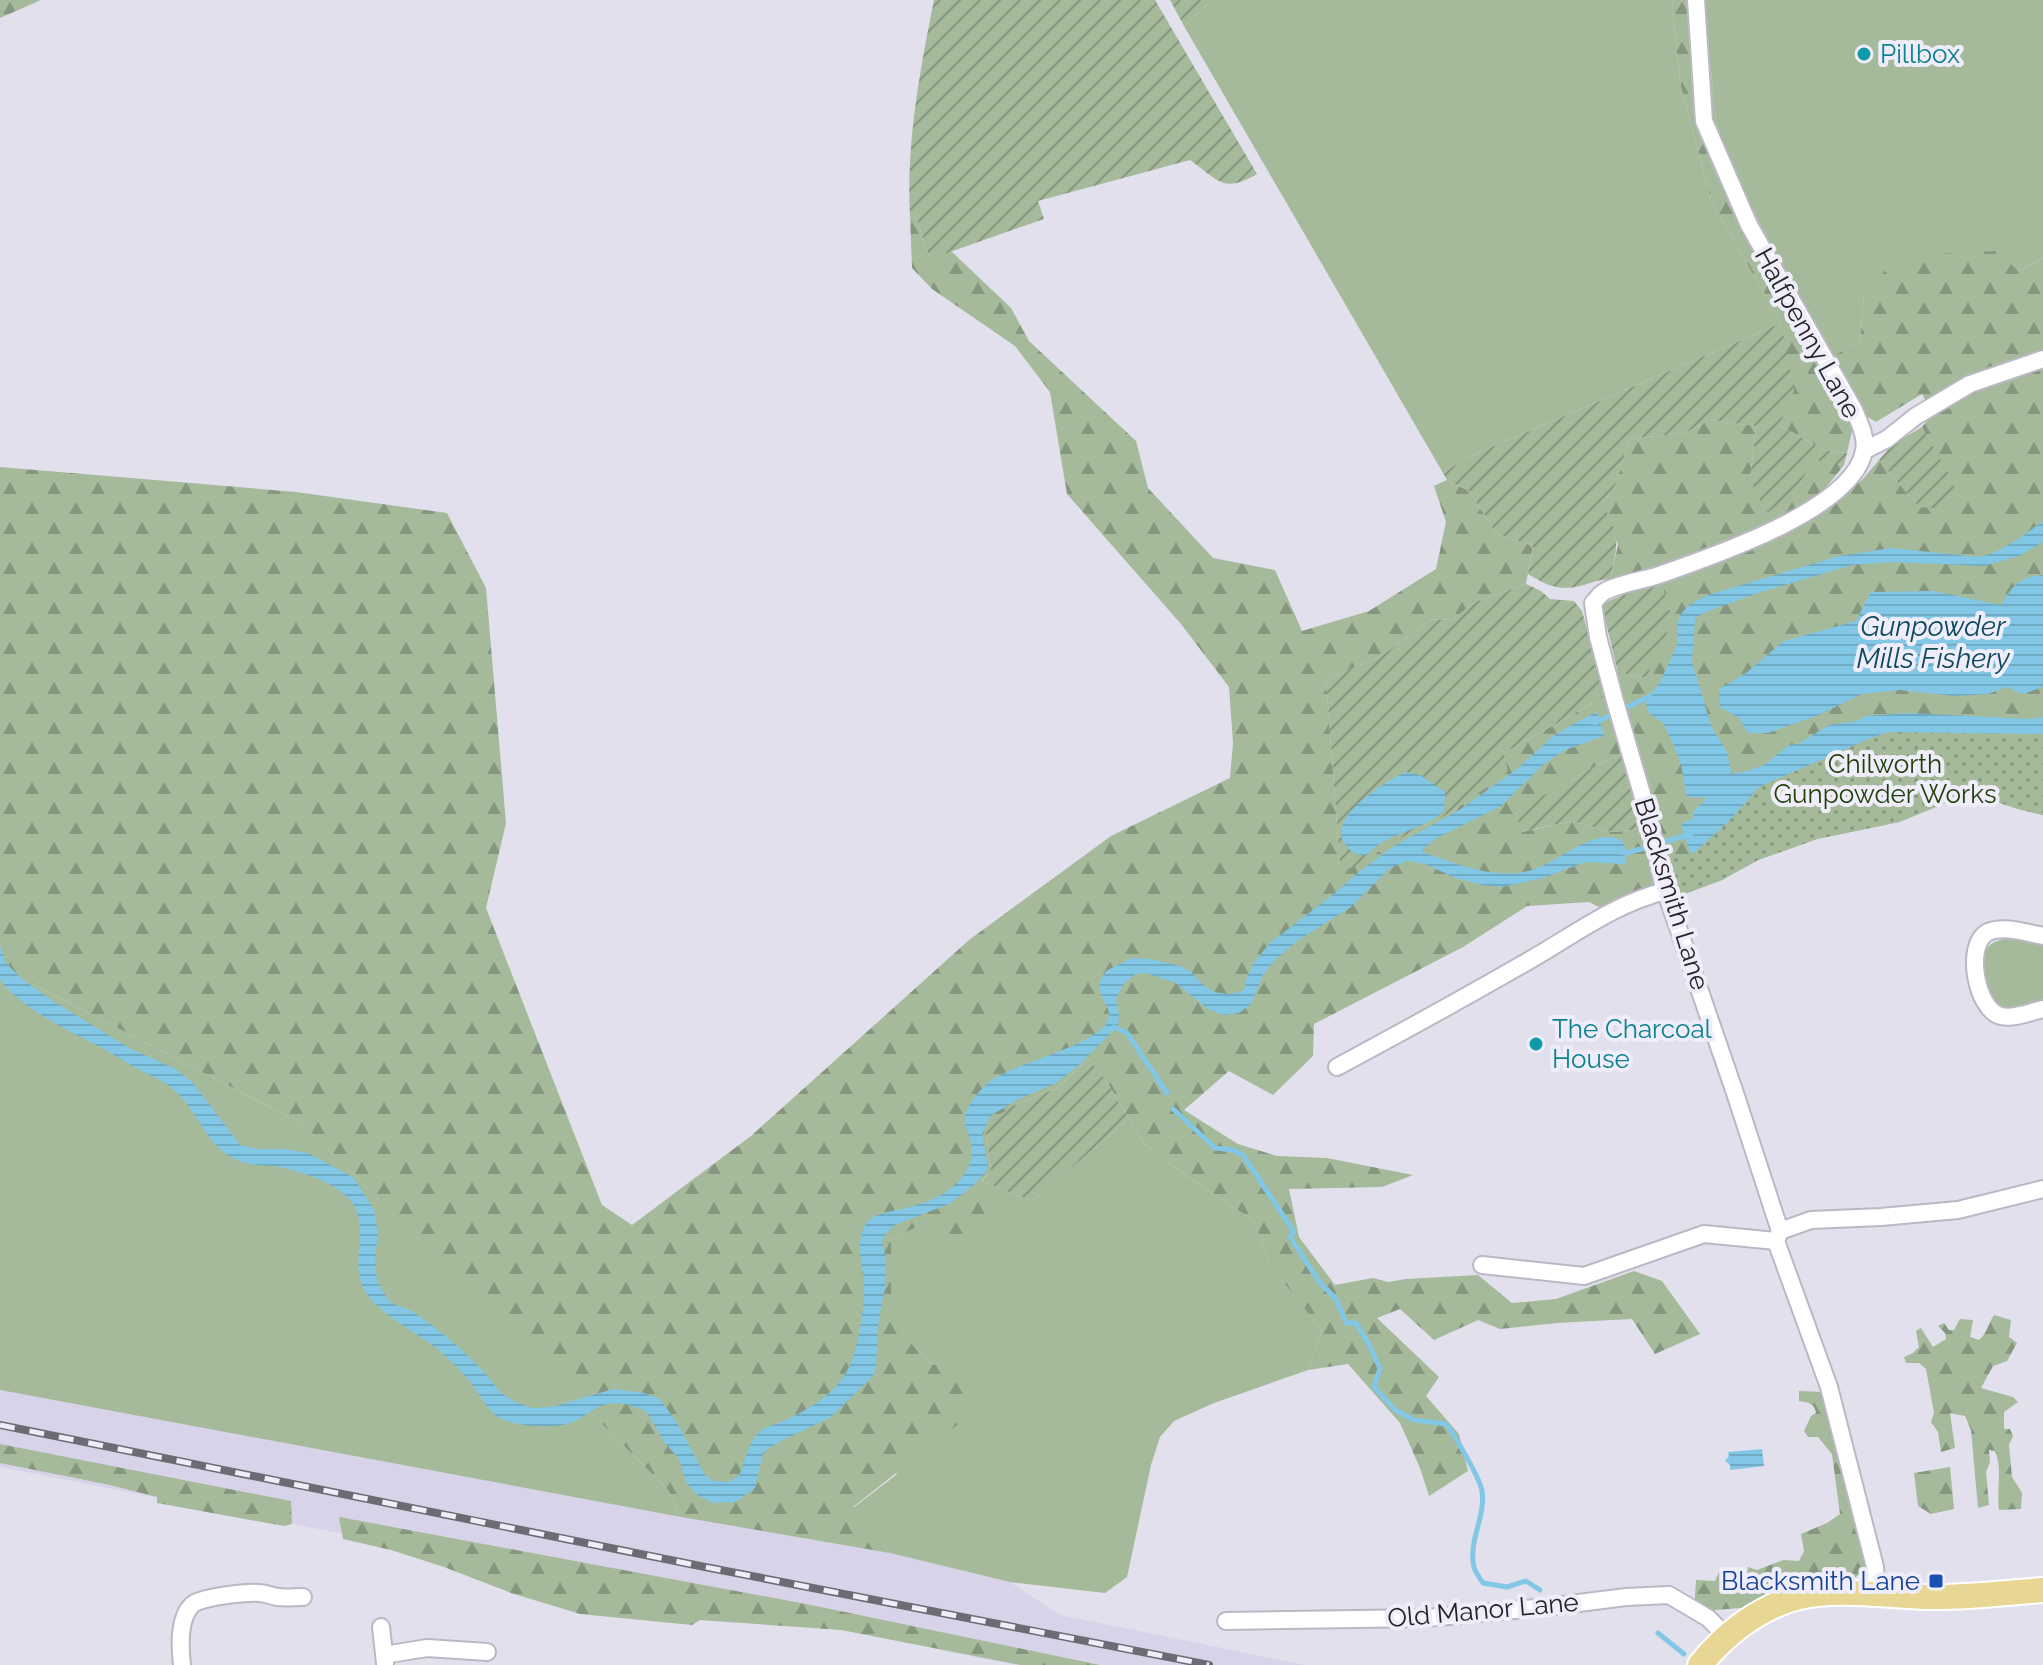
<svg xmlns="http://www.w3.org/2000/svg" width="2043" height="1665" font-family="Raleway,sans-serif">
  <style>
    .built { fill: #d8d3e8 }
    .grass { fill: #a4ba9a }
    .forest { fill: url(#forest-firs) }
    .park { fill: url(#park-dots) }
    .garden { fill: url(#garden-furrows) }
    .water { fill: url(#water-rules) }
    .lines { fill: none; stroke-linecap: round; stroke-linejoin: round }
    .stream { stroke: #82c7e6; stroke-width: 5 }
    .minor-casing { stroke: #bbb8c5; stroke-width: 20 }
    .primary-casing { stroke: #fff; stroke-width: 28 }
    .minor { stroke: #fff; stroke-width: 16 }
    .primary { stroke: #e8d694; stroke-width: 24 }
    .rail-casing { stroke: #6c6a72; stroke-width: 8 }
    .rail { stroke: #f0edfa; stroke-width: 5; stroke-dasharray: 15; stroke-linecap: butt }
    .culture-dot { fill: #0f9aa8; stroke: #f0edfa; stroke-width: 3 }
    .transit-dot { fill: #1a4fb4; stroke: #f0edfa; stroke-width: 3 }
    .labels { text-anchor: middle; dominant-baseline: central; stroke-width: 8; stroke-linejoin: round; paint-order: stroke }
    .culture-label { font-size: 26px; fill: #0d838f; stroke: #f0edfa; text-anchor: start }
    .street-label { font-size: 26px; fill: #242328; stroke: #f0edfa }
    .park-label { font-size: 26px; fill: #1f3f08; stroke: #f0edfa }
    .transit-label { font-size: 26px; fill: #164399; stroke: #f0edfa; text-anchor: end }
    .water-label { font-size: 28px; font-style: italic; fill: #0f495e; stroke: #f0edfa }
  </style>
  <defs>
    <pattern id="forest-firs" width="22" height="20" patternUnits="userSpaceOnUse" patternTransform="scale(2)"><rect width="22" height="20" fill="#a4ba9a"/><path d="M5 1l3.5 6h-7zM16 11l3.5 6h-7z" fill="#85977e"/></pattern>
    <pattern id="park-dots" width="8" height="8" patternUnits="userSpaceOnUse" patternTransform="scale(2)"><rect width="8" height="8" fill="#a4ba9a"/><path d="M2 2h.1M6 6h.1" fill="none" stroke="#85977e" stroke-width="1.8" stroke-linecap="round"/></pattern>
    <pattern id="garden-furrows" width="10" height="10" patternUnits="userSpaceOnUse" patternTransform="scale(2)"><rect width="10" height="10" fill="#a4ba9a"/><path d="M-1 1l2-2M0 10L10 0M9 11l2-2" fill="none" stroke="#85977e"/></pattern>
    <pattern id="water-rules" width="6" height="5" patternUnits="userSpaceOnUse" patternTransform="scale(2)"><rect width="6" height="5" fill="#82c7e6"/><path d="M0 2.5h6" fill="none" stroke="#70abc5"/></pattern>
  </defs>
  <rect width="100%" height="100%" fill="#e2e0ed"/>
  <path class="built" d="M0,1390l681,127 209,36 120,29 50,33 245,50h-288l-68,-13 -72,-20 -548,-101 -329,-64z"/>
  <path class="grass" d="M1213,0h459l8,83 31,117 70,123 -315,135 -23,15 -259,-447z
    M1704,0h339v258l-25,13 -154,23 -4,47 -27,15 -82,-149 -24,-53 -11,-33z
    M2007,938l36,7v56l-35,9c-5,-2 -13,-5 -17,-9 -10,-13 -14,-43 -2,-55 5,-5 12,-6 18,-8z
    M0,967l304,158 364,365 13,27 -681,-127z
    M1129,1119l14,24 42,32 69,46 16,44 52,66 -14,39 -94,33 -40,18 -14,16 -9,28 -24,112 -22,16 -95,-11 -120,-29 -37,-45 43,-33 36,-110 -22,-23 -20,-27 1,-75 29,-15 62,-44 50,20z"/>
  <path class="forest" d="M0,0h41l-41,18z
    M1672,0h32l12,121 11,33 24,53 82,149 27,-15 4,-47 34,-38 100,-5 20,20 25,-13v557l-25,-6 -48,-16 -71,29 -82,17 -59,21 -36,20 -43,16c-29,-69 -46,-149 -61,-223l28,5 15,-99 162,-69 40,-31 16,-19 40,47 15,-56 -12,-24 11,-14 -11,-19 -46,28 -12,-7 -12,16 -5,22 -23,-3 -45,-25 2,-102 -70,-123 -31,-117z
    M910,216l7,4 13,39 20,-9 61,58 18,33 107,100 12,47 65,70 62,12 27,61 67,-20 67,-42 10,-47 -12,-36 13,-6 22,11 28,43 36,12 -7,38 -51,18 -23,18 -21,-1 -48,36 -57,25 14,186 59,-27 51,-26 57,-41 -3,-19 103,-58 18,57 -27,13 -82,47 6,20 50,-11 40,11 33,-3 12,56 -54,24 -14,-7 -62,4 -64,41 -149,77 -1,32 -40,39 -44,-24 -45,39 54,34 39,12 50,2 86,17 -31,12 -93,2 10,48 36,48 38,-7 15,4 18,-3 72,-4 34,28 44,-4 78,-28 28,10 38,53 -45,20 -23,-35 -76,4 -56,6 -22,-9 -44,20 -34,-31 -23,9 62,59 -13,19 33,38 9,37 -39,25 -9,-28 -20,-45 -52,-59 -40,6 14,-39 -52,-66 -16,-44 -69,-46 -42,-32 -34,-58 -20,-26 -34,30 -38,15 -31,30 5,36 -14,16 15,34 -31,24 -41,-19 -29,15v75l19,27 22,23 30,-4 4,57 -113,89 37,46 -209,-36 -13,-27 -364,-365 -304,-158v-500l296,25 151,21 39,75 20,235 -20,85 116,297 30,20 119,-89 218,-196 142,-104 119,-58 3,-35 -4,-56 -48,-63 -114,-130 -17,-102 -35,-46 -83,-57 -20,-21z
    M1709,420l47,6 -6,53 43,17 20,-37 31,6 -24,30 -36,22 -53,26 -64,22 -57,15 8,-35 -16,-41 14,-20 13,-45 56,-6z
    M1994,1315l17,5 -2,17 8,6 -10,18 -14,5 -12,22 32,9 5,5 -14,10v17h6l3,7 -4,9 3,32 10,16 -1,16 -22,1c-3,-19 4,-41 -4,-59l-6,-1 1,12 -4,10 3,33 -11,3 -7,-78 -6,-14 -15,-3 5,35 -14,4 -3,-20 -7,-10 3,-9 -8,-44 -7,-6h-13l-2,-6 9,-4 6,-6 -3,-16 5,-3 12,19 13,-8 -1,-6 -7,-7 6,-3 5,7h5l6,-11 13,1 -3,17 9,3c8,-6 9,-16 15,-25z
    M1799,1391l25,1 46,179 -9,2 -14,11 -102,26 -5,-2 -25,2 -5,7 -16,-4 2,-33 19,1 4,-9 10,-3 18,6 1,-8 9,3 26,-10 16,1 5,-10 -3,-17 26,-11 13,-9 -8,-60 -14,-17h-10l-4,-6 7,-15 5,-3c-1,-10 -9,-11 -17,-12z
    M0,1444l291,57 1,23 -8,2 -127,-23v-6l-47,-12 -110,-22z
    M1950,1467l4,42 -23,5 -13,-8 -4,-33z
    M339,1517l472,88 289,60h-79l-180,-35 -141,-10 -8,5 -112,-11 -69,-21 -67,-26 -53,-17 -48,-11z"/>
  <path class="park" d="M1888,732l155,2v81l-25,-6 -48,-16 -71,29 -82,17 -59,21 -36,20 -43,16 -15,-35 31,-9 37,-34 27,-31 107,-47z"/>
  <path class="garden" d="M934,0h221l102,174c-34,20 -39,6 -67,-14l-152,41 6,18 -114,40 -13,-39 -7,-4c-4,-72 10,-146 24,-216z
    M1170,0h43l-29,26z
    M1781,323l13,68 -15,34 45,25 23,3 -3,12 -31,-5 -20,36 -27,17 -16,-34 6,-53 -47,-6 -24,13 -56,6 -13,45 -14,20c19,33 16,40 8,76 -10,-1 -16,2 -26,5 -24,7 -36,1 -56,-11l5,-28 -36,-12 -28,-43 -22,-11 -4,-7 23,-15z
    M1922,427l29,51 8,21 -13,10 -27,-2 -40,-47 13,-15z
    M1661,579l11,42 -26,57 -28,-5 -15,-63 1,-7z
    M1526,584l15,7 9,8 24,2 8,10 17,64 8,20 -103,58 4,19 -58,41 -51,26 -48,30 -11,-3 -14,-186 57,-25 48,-36 21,1 23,-18z
    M1625,752l20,77 -33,3 -40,-11 -51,11 -5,-21 82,-46z
    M1089,1059l20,26 20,34 -97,82 -50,-20 9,-11 -5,-36 4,-14 27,-16 38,-15z"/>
  <path class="water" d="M2043,521v21l-24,14 -35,10 -90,-4 -42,3 -97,29 -49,18 -11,6 -3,44 20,66 14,22 6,24 15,-3 17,-6 25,-20 9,-1 31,-19 28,-4 9,-5 43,-3 121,6 13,-2v17l-155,-2 -22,8 -107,47 -27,31 -37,34 -5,1 -9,-29 13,-6v-7l13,-13 -20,-1 -6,-32 -7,-19 -11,-23 -14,-10 -4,-13 14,-16 19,-41 -1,-17 3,-11 9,-10 19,-10 131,-39 52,-8 87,9c23,-4 46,-22 65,-36z
    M2043,575v112l-20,7 -16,-7 -19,7 -34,2 -54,-6 -38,4 -43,21 -51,18h-20l-9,-15 -19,-11 -1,-18 27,-16 38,-32 72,-20 15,-29 62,-1 68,14c12,-20 18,-28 42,-30z
    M1597,712l7,24 -39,14 -21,14 -43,42 -66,33 -13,11 3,3c37,13 77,30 115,14 22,-9 62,-44 84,-24l2,14 -1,7 -40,-2 -42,16 -41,9 -20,-2 -26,-7 -31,-14 -17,-3 -18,7 -39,39 -54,34 -22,19 -12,15 -12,29 -12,9 -16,2 -15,-6 -32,-26 -31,-10 -10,1 -12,11 -7,14 3,16 -1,12 -7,6 -33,33 -22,17 -39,17 -27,16 -8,19 6,30 -2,7 -13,14 -24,18 -54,21 -9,8 -4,9 4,16 -1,30 -6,29 -3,52 -4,8 -41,40 -56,27 -12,9 -8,35 -20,14 -22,1 -16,-8 -11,-13 -7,-23 -14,-16 -19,-32c-10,-4 -19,-7 -29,-8 -20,0 -28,12 -44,19 -18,7 -54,5 -71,-3 -16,-7 -23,-28 -35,-41 -8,-9 -17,-18 -26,-26 -22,-20 -71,-40 -80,-70 -9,-28 11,-65 -16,-87 -18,-16 -49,-25 -72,-29 -12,-1 -25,-1 -36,-6 -32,-14 -38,-49 -64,-71 -10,-9 -25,-14 -37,-21 -14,-8 -27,-17 -42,-24 -33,-18 -70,-34 -94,-64v-34l6,17 17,17 33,23 75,46 45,20 18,15 46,61 17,4h27l24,4 46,25 20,32 4,24 -3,25 2,21 8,15 6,8 21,8 21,15 29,24 23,23 15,19 15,10 18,6 19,-1 61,-18 31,4 16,6 17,24 28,52 8,6 15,1 11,-6c6,-15 9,-32 20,-44 6,-5 15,-7 22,-10 25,-11 53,-27 66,-51 10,-17 18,-64 17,-84 0,-20 -9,-41 0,-60 7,-15 28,-15 42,-19 21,-5 44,-14 57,-32 9,-12 11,-27 6,-40 0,-3 -4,-9 -4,-12 -2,-15 12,-31 23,-41 20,-19 116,-38 121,-66 1,-9 -5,-14 -8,-22 0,-1 -2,-11 -2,-12l7,-12 26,-13 18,1 30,7 11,6 11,12 12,8 14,2 12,-2 5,-4 2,-11 8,-16 15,-18 65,-50 25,-22 34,-25 65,-36 58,-41 35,-32 23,-14z
    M1406,772l14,3 25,17 -1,19c-22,21 -56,20 -77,44 -10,1 -16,-3 -22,-11 -19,-27 41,-63 61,-72z
    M1762,1449l2,17 -34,4v-5l-5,-4 4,-5 -1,-4z"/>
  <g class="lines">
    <path class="stream" d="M1595,723l55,-27
      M1620,852l7,1 64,-19
      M1114,1027l13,6 40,60
      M1173,1109l42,39 18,2 10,5 51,77 -4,5 30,46 16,16 10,24h10l12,20 12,25 -6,19 21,23 19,10 32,4c9,12 34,54 36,67 4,26 -14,49 -8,76 1,5 6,11 9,16l24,4 19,-6 14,9
      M1658,1633l26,21"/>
    <g class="minor-casing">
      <path id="minor" d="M1696,0l8,121 45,104 105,185c5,12 13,27 10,41 -11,59 -154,106 -205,124 -14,5 -48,10 -58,19 -3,3 -5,6 -8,9l5,34 17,64 34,117 14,66 71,206 46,141 -4,10 53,146 46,180 2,28
        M1865,450l22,-11 29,-23 54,-32 73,-25
        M2043,936c-16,-3 -39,-11 -55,-4 -24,12 -12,78 13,84 13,3 29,-4 42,-7
        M1337,1067c65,-35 129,-70 193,-107 45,-26 84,-56 135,-69
        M1780,1231l31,-11 70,-3 77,-7 85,-21
        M1482,1265l102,11 120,-42 72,7
        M1226,1621l200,-3 121,-11 79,-10 43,-2 39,23 18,18
        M381,1627l4,36
        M384,1655l43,-7 60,4
        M182,1665c-2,-18 -4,-46 10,-60 7,-8 55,-13 67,-12 6,0 12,3 19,4 8,1 17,0 25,0"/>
    </g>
    <g class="primary-casing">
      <path id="primary" d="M1700,1665c25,-31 59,-58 99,-68 38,-9 89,-1 128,0 39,1 77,-4 116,-7"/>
    </g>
    <use href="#minor" class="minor"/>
    <use href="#primary" class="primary"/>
    <g class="rail-casing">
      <path id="rail" d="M0,1425l700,141 509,99"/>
    </g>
    <use href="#rail" class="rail"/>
  </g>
  <g class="culture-dot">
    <circle cx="1864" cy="54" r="8"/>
    <circle cx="1536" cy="1044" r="8"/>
  </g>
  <rect class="transit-dot" x="1928" y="1573" width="16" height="16" rx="4"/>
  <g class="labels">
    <g class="culture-label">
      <text x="1880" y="54">Pillbox</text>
      <text x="1552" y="1029">The Charcoal<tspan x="1552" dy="30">House</tspan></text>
    </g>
    <g class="street-label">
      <text transform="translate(1808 333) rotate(61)">Halfpenny Lane</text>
      <text transform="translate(1672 894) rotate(73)">Blacksmith Lane</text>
      <text transform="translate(1483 1610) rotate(-5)">Old Manor Lane</text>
    </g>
    <g class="park-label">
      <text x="1885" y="764">Chilworth<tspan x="1885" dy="30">Gunpowder Works</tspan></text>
    </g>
    <g class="transit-label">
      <text x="1920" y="1581">Blacksmith Lane</text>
    </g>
    <g class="water-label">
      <text x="1933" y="626">Gunpowder<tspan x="1933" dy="32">Mills Fishery</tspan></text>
    </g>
  </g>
</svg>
